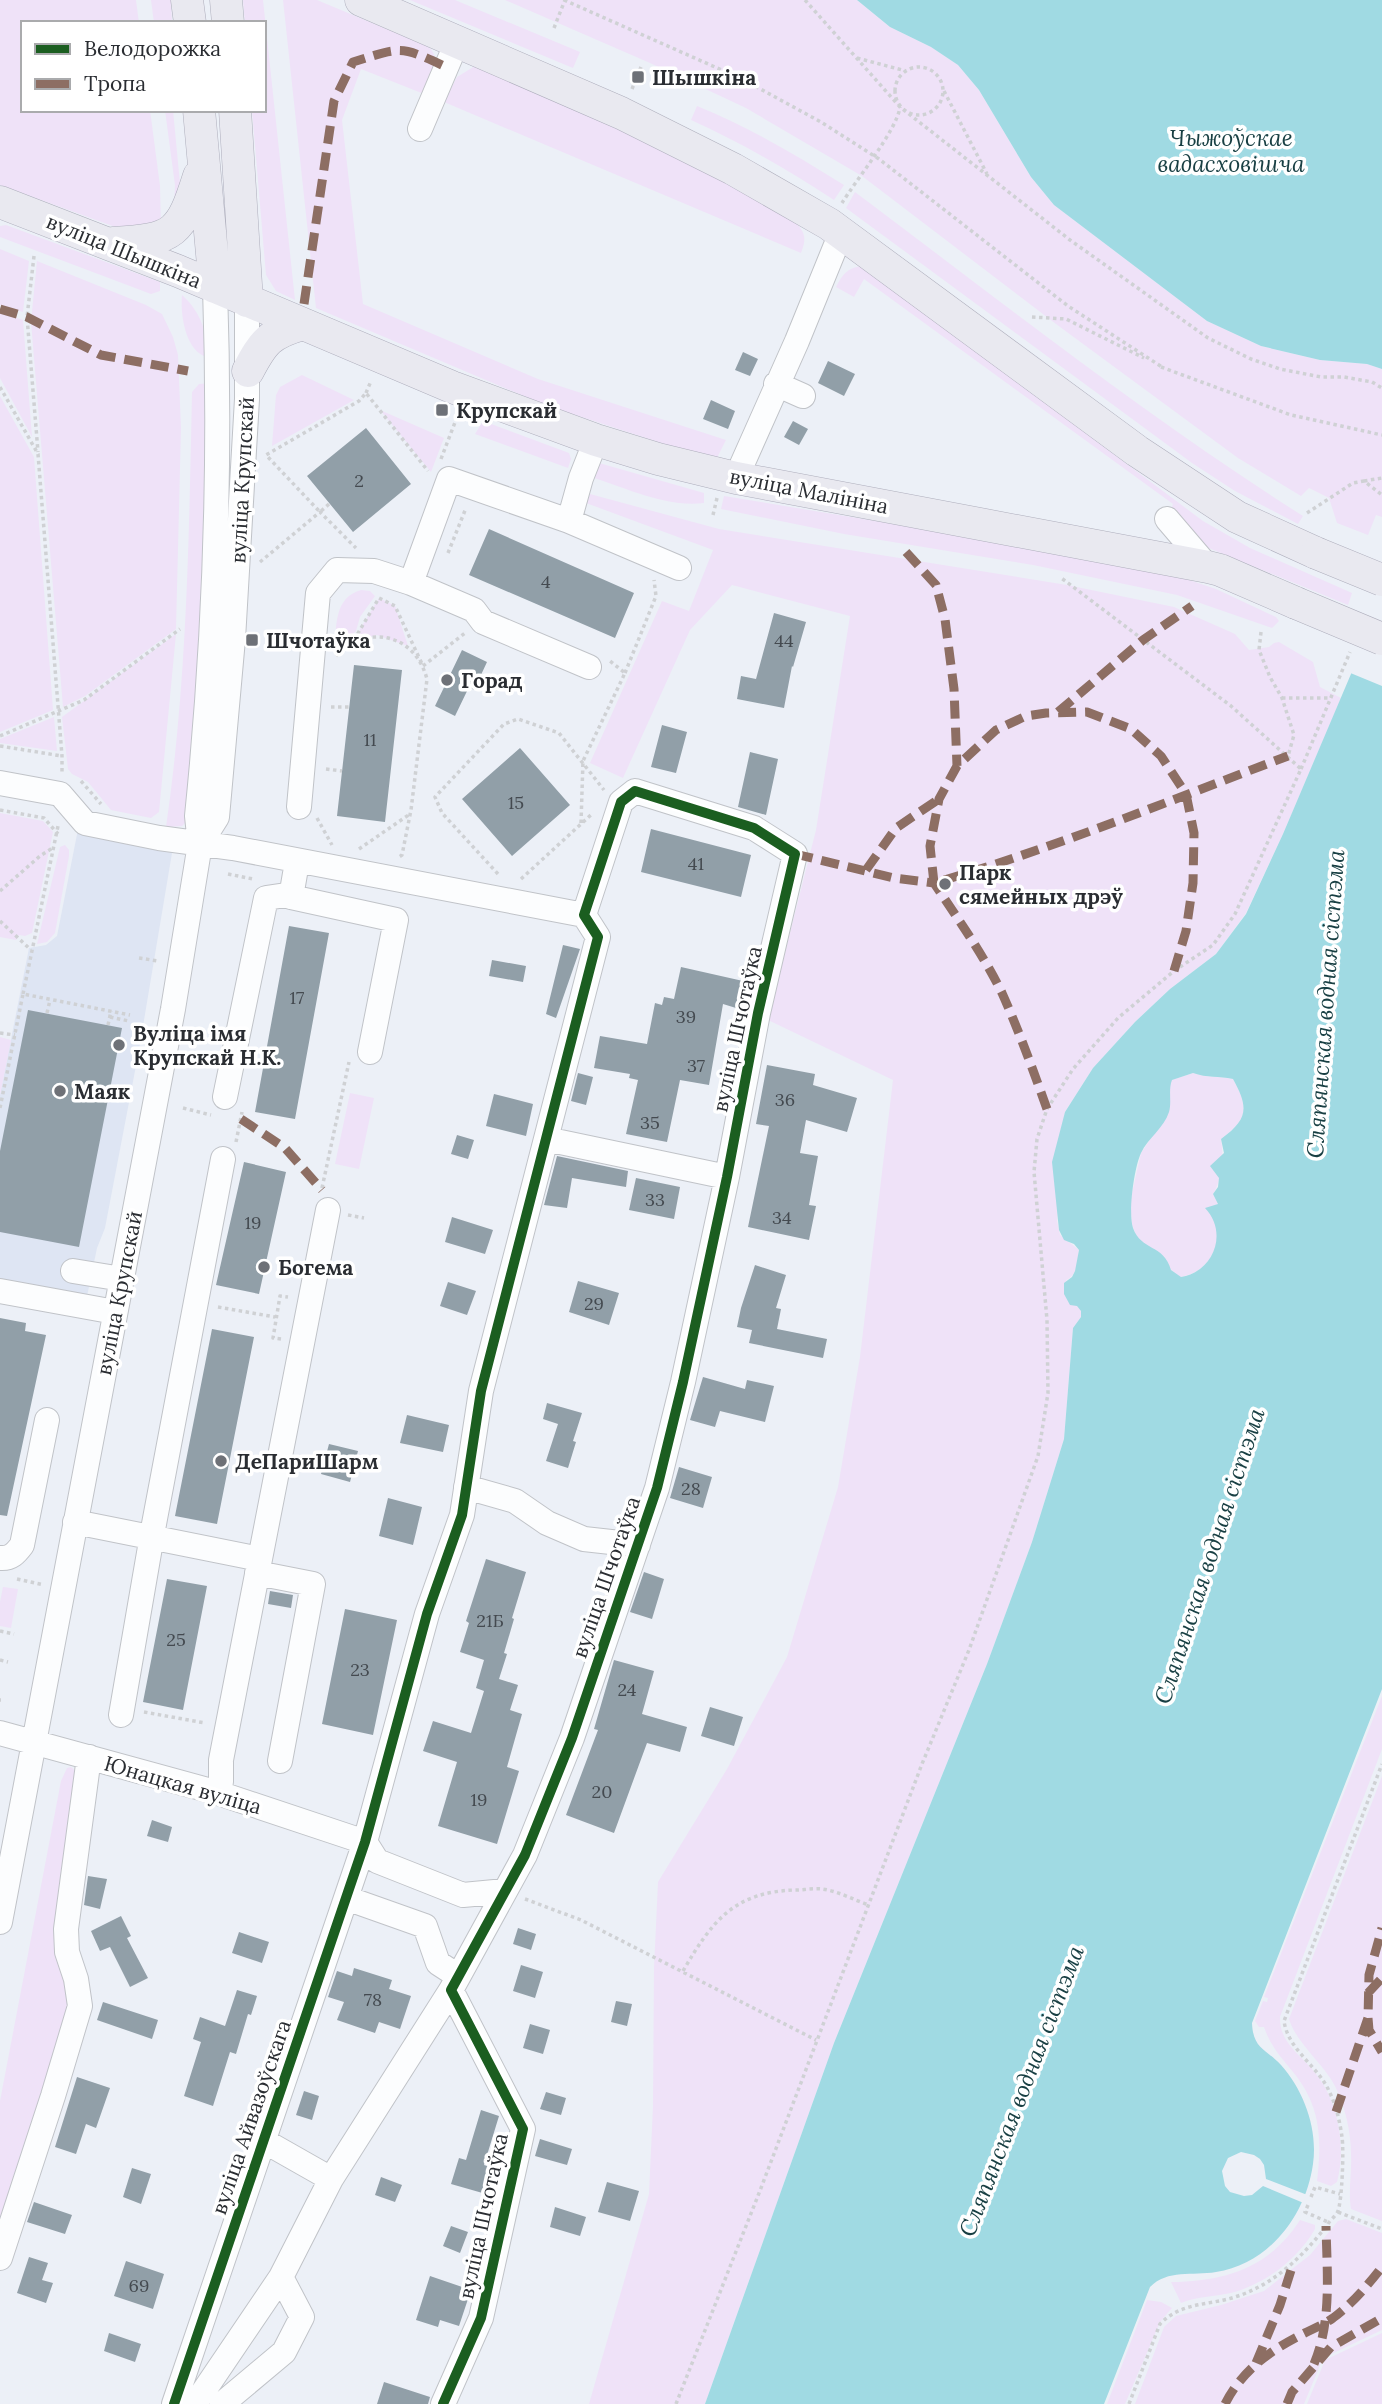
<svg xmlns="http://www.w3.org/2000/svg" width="1382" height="2404" font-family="Lora,serif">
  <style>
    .built { fill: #dee5f3 }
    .green { fill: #efe2f8 }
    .water { fill: #a0dae3; fill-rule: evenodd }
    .pier { fill: #ecf0f7 }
    .building { fill: #919fa8 }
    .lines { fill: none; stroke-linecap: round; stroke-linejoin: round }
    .minor-casing { stroke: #c0c3c8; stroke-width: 26 }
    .major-casing { stroke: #aeaebc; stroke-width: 33 }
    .path { stroke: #cfd1d4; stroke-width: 3.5; stroke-dasharray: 3.5 3.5; stroke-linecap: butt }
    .minor { stroke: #fcfdfe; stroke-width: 24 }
    .major { stroke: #e9e9f0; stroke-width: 32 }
    .major-bridge-casing { stroke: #aeaebc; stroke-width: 33; stroke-linecap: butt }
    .major-bridge { stroke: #e9e9f0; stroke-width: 32 }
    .quiet { stroke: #8d6e63; stroke-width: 9; stroke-dasharray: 18 9; stroke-linecap: butt }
    .cycleway-casing { stroke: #fff; stroke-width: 15 }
    .cycleway { stroke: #1b5e20; stroke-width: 10 }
    .poi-dot { fill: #6e7177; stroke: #fff; stroke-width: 2.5 }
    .labels { text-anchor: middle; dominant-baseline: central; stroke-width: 7; stroke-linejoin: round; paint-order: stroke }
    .number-label { font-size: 18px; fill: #444a50 }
    .poi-label { font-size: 21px; font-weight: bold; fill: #2a2d32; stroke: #fff; text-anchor: start }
    .street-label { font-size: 21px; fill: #2a2d32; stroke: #fff }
    .water-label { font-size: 23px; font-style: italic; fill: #183f43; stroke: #fff }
  </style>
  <rect width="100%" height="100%" fill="#ecf0f7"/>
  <path class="built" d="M81,814l74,16 17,23 -33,197 -34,178 -8,20 -11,53 -86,-17v-189l29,-147 17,-3 11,-9z"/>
  <path class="green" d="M0,0h136l3,23h-116v87h127l10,76 1,41 -32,5 -129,-47z
    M151,0h20l1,23h-18z
    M243,0h20l32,300 -19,-9 -10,-16 -14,-165h12v-87h-19z
    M283,0h34l110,46c17,12 3,32 -3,48l-63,-25 -19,51 21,184 175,75 188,61 -9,18h-10l-162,-53 -229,-97z
    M410,0h45l125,52 -7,16z
    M505,0h352l33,27 41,20 27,18 21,25 52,87 23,28 153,116 54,25 59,14 47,4 15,5v148l-6,-2 -8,20 -31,-12 -8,-25 -20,-10 -8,8 -63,-38 -182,-134 -194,-148 -116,-68 -96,-45z
    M475,66l202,88 120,70c9,10 9,16 4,29l-357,-151 13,-25z
    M697,106c52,21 99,49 147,79l-10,15c-46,-30 -92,-57 -143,-80z
    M165,110h8l8,84 -7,16 1,-25z
    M855,192c148,111 292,225 448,324l-5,8 -63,-33 -43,-28 -346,-255z
    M6,225l154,57v9l-9,3 -151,-57v-11z
    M0,249l29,12 -6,51 -23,-7z
    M37,261l109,44 16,9 11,23 5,18 3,73 -5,201 -91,67 -22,11 -32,-385z
    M862,266l341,255 47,27 102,45 -4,12 -149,-61 -29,-32 3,-8 -309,-225 -10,18 -18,-10c7,-13 11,-19 26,-21z
    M182,295c20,18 24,38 29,63 -25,-3 -31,-42 -29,-63z
    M0,312l23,8 9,117 -32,-59z
    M302,375l52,25 -82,46 4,-51 4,-8z
    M211,383l-2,146 -22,292 -5,5 -16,1c21,-144 23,-290 26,-435l7,-8z
    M0,396l34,61 19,253 -53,22z
    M380,410l64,28 -13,34z
    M483,421l86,32 2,6 -3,9 -93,-34z
    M599,463l105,30v10c-38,5 -80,-16 -116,-27z
    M590,494l129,35 348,56 107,22 61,27 14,16 20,-3 5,-4 5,-1 34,20 7,25 21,11 -58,136 -37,79 -30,41 -46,35 -35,33 -42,46 -28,44 -8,109 3,14 19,15c-2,11 -1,25 -13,30l15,31v6l-8,11 -9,111 -32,103 -45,122 -153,379 -129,361h-116l60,-210 4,-88 1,-138 4,-86 69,-113 60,-112 51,-170 22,-130 33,-277 -125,-60 48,-190 34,-214 -118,-31 -42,45 -67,148 -33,-15 72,-162 27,10 24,-61 -127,-47z
    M724,496l242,40 202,37 48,16 60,28 3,4 -7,7 -95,-33 -144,-30 -189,-31 -123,-25z
    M361,590l9,1 5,5 -15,21 -4,14 -22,21c3,-25 -1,-54 27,-62z
    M379,598l16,8 13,40 -31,-11 -24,6z
    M176,634l-17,178 -8,6 -40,-8 -23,-28 -16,-8 -4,-5 -6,-52z
    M54,717l3,34 -57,-8v-4z
    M0,813l43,8 10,11 -21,101 -7,3 -6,-1 -3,5 -16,-3z
    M65,845l4,5v6l-14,77 -8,9 -10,2 23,-97z
    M0,1037l11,3 -11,55z
    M1193,1073c14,5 26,3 40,6 16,29 15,40 -12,60 3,17 1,41 -8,55l5,10 -4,3c-1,9 2,14 3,22 3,24 -14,45 -37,48 -18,-13 -20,-26 -42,-37l-6,-15 -2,-23 11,-49 28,-42v-23l2,-8z
    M350,1093l24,5 -15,71 -24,-5z
    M3,1587l15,2 -7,39 -11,-2v-24z
    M1382,1696v53l-102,268c-1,28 25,40 39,61 20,28 27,71 18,104l-6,4 -14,-5c5,-42 4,-75 -24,-109 -13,-16 -22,-25 -29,-45h-5l-4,-6 8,-20 4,1 1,-4 -4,-1z
    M71,1767l9,8 -7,218 -73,255v-147l61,-320 6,-13z
    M1382,1776v445l-31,-12c-3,-19 1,-36 0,-55 0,-22 -6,-48 -16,-68 -12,-23 -39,-43 -46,-67z
    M1346,2219l36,14v97l-59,28 -19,46h-169l29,-77 12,-11 45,-11 43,-14 46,-36 28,-34z
    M1300,2220l15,5v4c-17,30 -48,53 -80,63 -18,5 -38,4 -54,11l-10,-21c55,-1 98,-14 129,-62z
    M1147,2300l14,2 11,6 -12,14 -35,82h-18z
    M1382,2333v71h-75l18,-44z"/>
  <path class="water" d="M857,0h525v369l-15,-5 -47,-4 -59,-14 -54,-25 -153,-116 -23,-28 -52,-87 -21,-25 -27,-18 -41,-20z
    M1382,601v1088l-130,334c1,26 14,26 29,42 23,26 37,64 32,99 -7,51 -44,100 -97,108 -24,4 -48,-3 -66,15l-46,117h-399l129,-361 153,-379 45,-122 32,-103 9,-111 8,-11v-6l-4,-5 -7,-1 -6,-11v-11l8,-6 3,-6 4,-21 -5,-6 -10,-4 -5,-10 -7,-68 13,-50 28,-44 42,-46 35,-33 46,-35 30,-40 37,-80zM1193,1073c14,5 26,3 40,6 16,29 15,40 -12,60l3,14 -14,13 9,12 -1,9 -5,7 5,10 -13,4c24,25 8,64 -24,69l-10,-7c-7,-26 -30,-19 -38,-42 -5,-15 1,-60 8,-75 7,-15 23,-25 28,-41 3,-10 -1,-22 3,-32z"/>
  <path class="pier" d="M1382,597v89l-34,-14 31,-73z
    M1241,2152l13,3 6,4 4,6 2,14 44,17 -4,8 -43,-18 -11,9 -8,1 -14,-4 -5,-6 -3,-15 6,-13z"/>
  <path class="building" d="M743,352l15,7 -8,17 -15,-6z
    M828,361l27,13 -11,22 -26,-13z
    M711,400l24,11 -7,18 -25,-10z
    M793,421l15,8 -9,16 -15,-8z
    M366,428l45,56 -58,48 -46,-56z
    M489,529l145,64 -19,45 -146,-63z
    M774,613l32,9 -13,45 -1,-1 -8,42 -47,-9 4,-23 15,3z
    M462,650l25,12 -13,28 -5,-3 -14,29 -20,-10z
    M354,665l48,5 -17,152 -48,-6z
    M662,725l25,7 -11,41 -25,-6z
    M520,748l50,57 -58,51 -50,-57z
    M750,752l28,7 -12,56 -28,-8z
    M651,829l100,26 -10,42 -100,-25z
    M289,926l40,7 -34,186 -40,-7z
    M563,945l17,4 -24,69 -10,-4z
    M492,960l34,6 -3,16 -34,-6z
    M681,967l62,14 -7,27 -13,-4 -14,81 -29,-5 -13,62 -41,-8 12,-54 -9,-2 1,-4 -36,-6 6,-32 47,8 8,-41 7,2 2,-8 10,2z
    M28,1010l94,18 -43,219 -79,-15v-81z
    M767,1065l48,9 -2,11 44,13 -10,34 -41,-12 -6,33 18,3 -9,49 7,1 -7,34 -61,-13 21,-101 -13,-2z
    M578,1073l15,4 -7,28 -15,-4z
    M494,1094l39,10 -7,32 -40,-10z
    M457,1135l17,5 -6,19 -17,-5z
    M557,1156l71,15 -2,16 -54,-9 -5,30 -23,-3z
    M244,1162l42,10 -27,122 -43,-9z
    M636,1178l44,9 -6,32 -45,-9z
    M452,1217l41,13 -8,24 -40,-12z
    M755,1265l31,10 -10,33 5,1 -4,20 50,10 -4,19 -74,-15 3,-13 -15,-3 4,-19z
    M578,1281l41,12 -10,32 -40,-13z
    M448,1282l28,9 -9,24 -27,-9z
    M0,1318l26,5 -1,8 21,4 -39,181 -7,-1z
    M212,1329l42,8 -37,187 -42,-8z
    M703,1377l42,12 2,-9 27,6 -9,36 -45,-11 -5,16 -25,-7z
    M547,1403l35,10 -9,28 3,1 -8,26 -22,-7 12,-37 -15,-5z
    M407,1415l42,10 -6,27 -43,-9z
    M329,1444l29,7 -8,31 -29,-8z
    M679,1467l33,10 -9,31 -33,-10z
    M388,1498l34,9 -9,38 -34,-9z
    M486,1559l40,13 -14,46 2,1 -10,34 3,1 -8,25 19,6 -8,25 12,4 -15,53 12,4 -22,73 -59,-18 19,-64 -34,-11 10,-30 38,12 13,-42 -8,-3 8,-28 -24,-8 9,-29 -3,-2z
    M644,1572l20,7 -12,40 -22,-7z
    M167,1579l40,7 -24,124 -40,-8z
    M270,1591l23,4 -2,13 -23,-4z
    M345,1609l52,11 -24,115 -51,-11z
    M614,1660l40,11 -12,43 45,13 -7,25 -33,-9 -33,90 -48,-18 32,-85 -4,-1z
    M710,1707l33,10 -9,29 -33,-10z
    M152,1820l20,7 -4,15 -21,-6z
    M88,1876l19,3 -7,30 -16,-4z
    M121,1916l10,20 -4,2 21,40 -18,9 -20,-40 -10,4 -9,-20z
    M518,1928l18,6 -5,16 -18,-6z
    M239,1932l30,10 -7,21 -30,-10z
    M521,1965l22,7 -8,26 -22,-7z
    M354,1968l38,12 -3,9 22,7 -11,33 -21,-7 -4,11 -38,-13 7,-18 -16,-5 9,-26 15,5z
    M237,1990l20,6 -6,19 -3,-1 -12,40 -6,-2 -17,54 -29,-10 17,-54 -8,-3 7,-22 25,9z
    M616,2001l16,3 -5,22 -16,-4z
    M103,2002l55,18 -6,19 -55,-19z
    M530,2024l20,6 -7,24 -20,-6z
    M77,2077l33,11 -14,40 -10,-4 -10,30 -21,-7z
    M304,2091l15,5 -7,24 -16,-5z
    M546,2092l20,6 -5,17 -21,-6z
    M481,2110l18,6 -15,49 15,5 -6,26 -42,-12 8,-26 7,2z
    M540,2139l32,10 -5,16 -32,-9z
    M132,2168l19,6 -10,30 -18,-7z
    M381,2177l21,8 -7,17 -20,-7z
    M607,2182l32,9 -9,30 -32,-9z
    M34,2202l38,13 -7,19 -38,-12z
    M555,2207l31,10 -6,19 -30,-9z
    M451,2226l17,6 -8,21 -17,-7z
    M29,2257l19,6 -6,17 11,3 -7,20 -29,-10z
    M126,2261l38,13 -11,35 -39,-13z
    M430,2276l41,14 -12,36 -19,-6 -2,7 -22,-7z
    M109,2333l32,11 -6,18 -31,-11z
    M384,2382l46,15 -2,7h-51z"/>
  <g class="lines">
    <g class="minor-casing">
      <path id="minor" d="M420,129l37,-87
        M776,384l27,12
        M736,478l61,-137 44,-108
        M1167,519l41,48
        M569,521l12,-43 15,-38
        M411,583l63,27 9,12 106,45
        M0,783l60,11 25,29 74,15 74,10 351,67
        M299,807l19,-214 19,-23 37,1 37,12 38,-104 120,42 110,47
        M200,844l17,-27 16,-178 14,-240v-98
        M291,897l105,23 -26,132
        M225,1097l41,-199 20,-3 5,2 6,-35
        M546,1139l181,38
        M73,1271l49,8
        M0,1291l115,21
        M466,1487l49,14 32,22 37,16 54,6
        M75,1522l185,37 68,-349
        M0,1558c11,1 16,-5 22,-13l25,-125
        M257,1573l56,11 -33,177
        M121,1715l33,-191 69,-365
        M0,1733l215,59 150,50
        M215,1792l6,-10v-22l39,-201
        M365,1842l12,19 86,34 42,-4
        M346,1898l79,28 13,37 20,13
        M0,1922l173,-913 27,-165 -3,-28c18,-176 24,-353 18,-529
        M264,2141l67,38
        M0,2258l53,-162 27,-90 -4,-27 -9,-27 -1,-23 23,-172
        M174,2404l191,-562 62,-228 35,-99 19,-124 117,-454 -14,-22 37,-113 14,-11 119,37 41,26 -37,159 -31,164 -44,205 -26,106 -85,250 -47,117 -74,135 -120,189 -50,98 -86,127
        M222,2404l62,-52 18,-35 -21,-40
        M443,2404l38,-86 42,-189 -72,-139"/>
    </g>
    <g class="major-casing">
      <path id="major" d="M187,0l3,23
        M226,0l2,23
        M361,0l260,113 112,56 96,55 308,227 100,66 79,36
        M199,110l16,177
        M235,110l12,191
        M0,202l178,69 274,116 144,53 62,19 78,19 472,89 12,3 76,33
        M113,243c62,-3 68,-10 86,-67
        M248,371c15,-29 22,-38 55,-47"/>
    </g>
    <path class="path" d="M564,0l178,79 79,43 58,37 189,147 94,61
      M805,0l95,107 170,133 138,98 43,21 29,10 41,8h23l28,5 10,6
      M554,28l11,-28
      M857,58l49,13
      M895 91a24 24 0 1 1 48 0a24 24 0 1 1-48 0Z
      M632,89l9,-22
      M944,91l43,83
      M842,203c14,-23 55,-73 58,-96
      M34,256l-7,61 11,135
      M1032,317l34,2 78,39
      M1161,367l130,48 91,20
      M0,387l38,67 24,302v17
      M366,393l5,-12
      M441,459l16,-42
      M1364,481l18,-3
      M329,504l-9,8 -54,-57 93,-54 7,-8 62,78
      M1307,513l46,-30 11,-2 18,14
      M713,515l4,-17
      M448,553l18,-45
      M260,562l60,-50 36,36
      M1261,632l-2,18 11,27 12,21 12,37 -6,21
      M354,640l25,-42 16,8 28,60 42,-33
      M336,656c32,-33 79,-22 91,23l-16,131 -9,45 -3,2
      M625,673l31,-77 -2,-16
      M1282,698h48
      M331,707h18
      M0,736l84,-36 96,-71
      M0,746l62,10
      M326,769l16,2
      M1301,769l49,-117
      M81,781l20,23
      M0,810l44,8 14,16
      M317,818l15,27
      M581,823l2,-62 42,-88 -15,-12
      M359,849l51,-35
      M228,874l25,5
      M498,874l-56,-61 -7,-16 69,-73 14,-5 41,14 45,57
      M521,879l72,-66
      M0,891l40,-35 14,-9
      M0,921l31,29
      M139,958l19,3
      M23,994l35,-168
      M47,1013l3,-13
      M110,1017l19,4
      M108,1025l3,-14
      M0,1033l15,2
      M0,1108l23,-114 107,21
      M183,1108l28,7
      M236,1142l6,-30
      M322,1188l27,-126
      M348,1215l16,3
      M218,1307l57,10
      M281,1339l-8,-1 7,-42 8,1
      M17,1579l27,6
      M0,1631l14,3
      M0,1660l8,2
      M0,1700h1
      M144,1712l61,11
      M525,1899l56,21 235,120
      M683,1971c29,-50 51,-79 112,-81 9,0 19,-2 27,-1 16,2 32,11 47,16
      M1311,2197l4,-10 25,7
      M1308,2205l-3,7 23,10
      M1338,2212l44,17
      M676,2404l85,-216 161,-424 47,-114 69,-194 10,-63 -1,-73 -13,-148 3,-33 10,-30 26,-40 45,-51 56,-47 39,-26 22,-31 66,-145 -70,-63 -171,-129
      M1129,2404l31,-80c22,-23 50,-18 78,-28 38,-13 66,-41 90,-72 2,-4 8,-8 10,-13 4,-11 6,-60 4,-74 -2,-15 -6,-32 -13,-46 -11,-25 -41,-41 -45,-70l98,-257"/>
    <use href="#minor" class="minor"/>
    <use href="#major" class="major"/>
    <g class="major-bridge-casing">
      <path id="major-bridge" d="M1316,553l66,27
        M1296,603l86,36"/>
    </g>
    <use href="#major-bridge" class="major-bridge"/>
    <path class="quiet" d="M304,304l30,-203 19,-39c49,-15 46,-17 93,5
      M0,309l27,8 74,38 87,16
      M906,552l30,33 9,34 9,70 3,77
      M1058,712l85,-72 49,-34
      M795,854l99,24 40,5c24,36 49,71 68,110 17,38 31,77 45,116
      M866,870l30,-42 43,-29
      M1174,971l12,-40 7,-48 1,-50 -8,-39 -25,-38 -30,-27 -44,-17 -41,1 -20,3 -30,14 -39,36 -18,33 -9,47 4,37c121,-35 237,-83 354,-127
      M241,1119l44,29 37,42
      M1368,1993l14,-15
      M1368,2018l1,12 13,22
      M1336,2112l32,-94 1,-43 13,-47
      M1256,2363l24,-58 13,-41
      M1314,2364c18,-43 13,-91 12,-138
      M1225,2404c16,-32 43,-52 74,-68 11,-6 24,-11 34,-18 19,-14 34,-32 49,-51
      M1287,2404l5,-12 39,-45 51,-29"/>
    <g class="cycleway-casing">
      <path id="cycleway" d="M174,2404l191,-562 62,-228 35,-99 19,-124 117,-454 -14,-22 37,-113 14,-11 119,37 41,26 -37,159 -31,164 -44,205 -26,106 -85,250 -47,117 -74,135 72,139 -42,189 -38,86"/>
    </g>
    <use href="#cycleway" class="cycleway"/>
  </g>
  <g class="poi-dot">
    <rect x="631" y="70" width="14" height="14" rx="3.5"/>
    <rect x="435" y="403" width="14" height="14" rx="3.5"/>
    <rect x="245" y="633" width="14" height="14" rx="3.5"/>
    <circle cx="447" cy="680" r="7"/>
    <circle cx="945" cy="884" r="7"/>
    <circle cx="119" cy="1045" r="7"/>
    <circle cx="60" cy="1091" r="7"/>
    <circle cx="264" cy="1267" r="7"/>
    <circle cx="221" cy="1461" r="7"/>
  </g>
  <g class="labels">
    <g class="number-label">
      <text x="359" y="480">2</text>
      <text x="546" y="581">4</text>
      <text x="784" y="640">44</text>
      <text x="370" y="739">11</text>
      <text x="516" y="802">15</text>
      <text x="696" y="863">41</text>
      <text x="297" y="997">17</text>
      <text x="686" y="1016">39</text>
      <text x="696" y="1065">37</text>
      <text x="785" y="1099">36</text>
      <text x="650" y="1122">35</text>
      <text x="655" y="1199">33</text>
      <text x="782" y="1217">34</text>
      <text x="253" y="1222">19</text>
      <text x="594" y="1303">29</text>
      <text x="691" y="1488">28</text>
      <text x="490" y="1620">21Б</text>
      <text x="176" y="1639">25</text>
      <text x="360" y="1669">23</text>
      <text x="627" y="1689">24</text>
      <text x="602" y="1791">20</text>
      <text x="479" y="1799">19</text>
      <text x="373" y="1999">78</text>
      <text x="139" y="2285">69</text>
    </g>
    <g class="poi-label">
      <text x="652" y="77">Шышкіна</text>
      <text x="456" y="410">Крупскай</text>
      <text x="266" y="640">Шчотаўка</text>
      <text x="461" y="680">Горад</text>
      <text x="959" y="872">Парк<tspan x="959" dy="24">сямейных дрэў</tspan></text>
      <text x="133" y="1033">Вуліца імя<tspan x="133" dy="24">Крупскай Н.К.</tspan></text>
      <text x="74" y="1091">Маяк</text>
      <text x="278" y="1267">Богема</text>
      <text x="235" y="1461">ДеПариШарм</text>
    </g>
    <g class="street-label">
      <text transform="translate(124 251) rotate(22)">вуліца Шышкіна</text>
      <text transform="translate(242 480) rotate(-87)">вуліца Крупскай</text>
      <text transform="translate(809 491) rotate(11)">вуліца Малініна</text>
      <text transform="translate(737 1029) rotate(-78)">вуліца Шчотаўка</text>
      <text transform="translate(119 1293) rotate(-79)">вуліца Крупскай</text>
      <text transform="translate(606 1577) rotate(-71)">вуліца Шчотаўка</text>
      <text transform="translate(183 1785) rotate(16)">Юнацкая вуліца</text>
      <text transform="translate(251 2117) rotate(-71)">вуліца Айвазоўскага</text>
      <text transform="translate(483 2216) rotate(-78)">вуліца Шчотаўка</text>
    </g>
    <g class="water-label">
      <text x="1231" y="137">Чыжоўскае<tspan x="1231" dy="26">вадасховішча</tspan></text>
      <text transform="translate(1325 1004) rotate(-86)">Сляпянская водная сістэма</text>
      <text transform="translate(1209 1556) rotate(-72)">Сляпянская водная сістэма</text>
      <text transform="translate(1021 2091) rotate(-69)">Сляпянская водная сістэма</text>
    </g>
  </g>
  <rect x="21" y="21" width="245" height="91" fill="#ffffff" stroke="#aaabad" stroke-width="2"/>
  <rect x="35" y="44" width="35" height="10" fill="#1b5e20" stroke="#aaabad" stroke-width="2"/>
  <text x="84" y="56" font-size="21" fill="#2a2d32">Велодорожка</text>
  <rect x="35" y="79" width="35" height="10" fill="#8d6e63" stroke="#aaabad" stroke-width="2"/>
  <text x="84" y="91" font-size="21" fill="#2a2d32">Тропа</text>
</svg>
